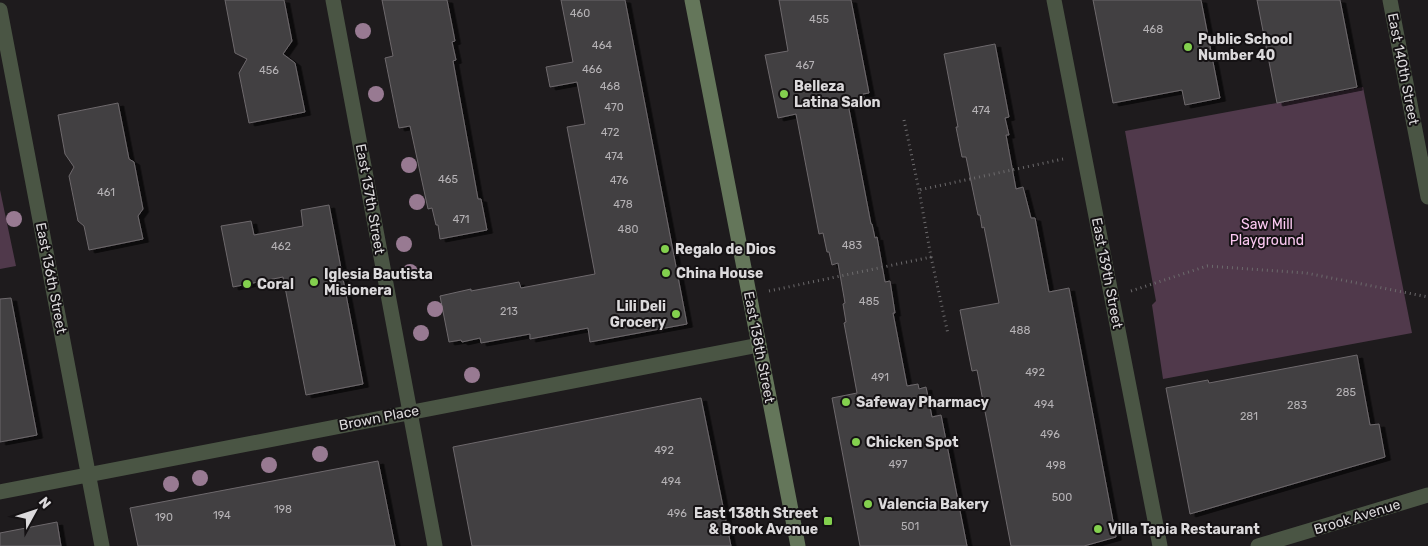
<svg xmlns="http://www.w3.org/2000/svg" width="1428" height="546" font-family="Rubik,sans-serif">
  <style>
    .green { fill: #50394b }
    .building { fill: #433f42; stroke: #6d696c; filter: url(#shadow) }
    .lines { fill: none; stroke-linecap: round; stroke-linejoin: round }
    .path { stroke: #6c6a6c; stroke-width: 3; stroke-dasharray: 1 4; stroke-linecap: butt }
    .street { stroke: #4a5544; stroke-width: 15 }
    .secondary { stroke: #64765a; stroke-width: 15 }
    .tree { fill: #987a92 }
    .poi-dot { fill: #83d04e; stroke: #151214; stroke-width: 2 }
    .labels { text-anchor: middle; dominant-baseline: central; stroke-width: 4; stroke-linejoin: round; paint-order: stroke }
    .number-label { font-size: 11px; fill: #b5b2b5 }
    .poi-label { font-size: 14px; font-weight: bold; fill: #dbd9db; stroke: #151214; text-anchor: start }
    .street-label { font-size: 14px; fill: #dbd9db; stroke: #151214 }
    .park-label { font-size: 14px; fill: #fbc8f1; stroke: #151214 }
  </style>
  <defs>
    <filter id="shadow"><feDropShadow dx="5.5" dy="3" stdDeviation="0" flood-color="#0009"/></filter>
  </defs>
  <rect width="100%" height="100%" fill="#1e1b1d"/>
  <path class="green" d="M1363,87l49,246 -249,46 -11,-74 4,-4 -31,-170z
    M0,190l16,76 -16,3z"/>
  <path class="building" d="M225,0h59l8,41 -9,13 12,9 10,49 -56,11 -10,-50 8,-14 -12,-6z
    M382,0h65l8,41 -3,1 4,18 -3,1 25,138h3l6,31 -47,9 -2,-14h-2l-4,-17 -4,1 -18,-83 -11,2 -14,-70 8,-2z
    M561,0h64l62,324 -97,18 -2,-14 -58,11v-5l-49,9 -1,-5 -18,4 -1,-2 -12,2 -9,-46 31,-7v2l48,-9 2,6 74,-14 -28,-147 18,-3 -8,-42 -27,5 -4,-20 27,-5z
    M779,0h72l18,93 -6,1 2,7 -17,3 23,120h1l3,14 2,-1 8,45 5,-1 5,32h-2l14,73 11,-2 1,5 7,-2 6,30 9,-2 26,131h-107l-28,-148 25,-5 -13,-70 2,-1 -3,-18 2,-1 -7,-40 -6,2 -3,-13h-2l-4,-19 -4,1 -23,-120 -18,4 -13,-63 23,-4z
    M1093,0h108l19,98 -35,7 -3,-15 -69,13z
    M1257,0h83l17,87 -80,16z
    M995,44l14,73 -4,1 4,17h-3l10,54 7,-2 8,31h4l14,74 20,-4 47,249 -32,9h-73l-34,-176 -5,1 -12,-61 39,-7 -15,-76 -2,1 -2,-13h-2l-12,-58h-4l-6,-30h2l-14,-73z
    M118,103l11,56 5,3 9,47 -5,7 5,23 -54,11 -5,-24 -6,-5 -9,-45 5,-9 -9,-13 -7,-39z
    M329,205l34,179 -57,11 -23,-118 -50,10 -12,-61 30,-5 3,14 49,-9 -2,-16z
    M11,298l26,137 -37,7v-143z
    M1357,355l13,70 9,-1 6,33 -195,57 -24,-126 42,-8 1,3z
    M701,398l30,148h-259l-19,-99z
    M378,461l17,85h-257l-8,-38z
    M57,522l4,24h-61v-13z"/>
  <g class="lines">
    <path class="path" d="M904,120l15,70
      M931,257l17,77
      M769,291l162,-34 -12,-67 144,-31
      M1131,291l76,-25 99,7 122,24"/>
    <path class="street" d="M333,0l102,546
      M1054,0l106,546
      M1390,0l38,197
      M0,10l102,536
      M0,492l759,-147
      M1258,546l170,-51"/>
    <path class="secondary" d="M692,0l106,546"/>
  </g>
  <g class="tree">
    <circle cx="363" cy="31" r="8"/>
    <circle cx="376" cy="94" r="8"/>
    <circle cx="409" cy="165" r="8"/>
    <circle cx="417" cy="202" r="8"/>
    <circle cx="14" cy="219" r="8"/>
    <circle cx="404" cy="244" r="8"/>
    <circle cx="410" cy="272" r="8"/>
    <circle cx="435" cy="309" r="8"/>
    <circle cx="421" cy="333" r="8"/>
    <circle cx="472" cy="375" r="8"/>
    <circle cx="320" cy="454" r="8"/>
    <circle cx="269" cy="465" r="8"/>
    <circle cx="200" cy="478" r="8"/>
    <circle cx="171" cy="484" r="8"/>
  </g>
  <g class="poi-dot">
    <circle cx="1188" cy="47" r="5"/>
    <circle cx="784" cy="94" r="5"/>
    <circle cx="665" cy="249" r="5"/>
    <circle cx="666" cy="273" r="5"/>
    <circle cx="314" cy="282" r="5"/>
    <circle cx="247" cy="284" r="5"/>
    <circle cx="676" cy="314" r="5"/>
    <circle cx="846" cy="402" r="5"/>
    <circle cx="856" cy="442" r="5"/>
    <circle cx="868" cy="504" r="5"/>
    <rect x="823" y="516" width="10" height="10" rx="2.5"/>
    <circle cx="1098" cy="529" r="5"/>
  </g>
  <g class="labels">
    <g class="number-label">
      <text x="580" y="13">460</text>
      <text x="819" y="19">455</text>
      <text x="1153" y="29">468</text>
      <text x="602" y="45">464</text>
      <text x="805" y="65">467</text>
      <text x="592" y="69">466</text>
      <text x="269" y="70">456</text>
      <text x="610" y="86">468</text>
      <text x="614" y="107">470</text>
      <text x="981" y="110">474</text>
      <text x="610" y="132">472</text>
      <text x="614" y="156">474</text>
      <text x="448" y="179">465</text>
      <text x="619" y="180">476</text>
      <text x="106" y="192">461</text>
      <text x="623" y="204">478</text>
      <text x="461" y="219">471</text>
      <text x="628" y="229">480</text>
      <text x="852" y="245">483</text>
      <text x="281" y="246">462</text>
      <text x="869" y="301">485</text>
      <text x="509" y="311">213</text>
      <text x="1020" y="330">488</text>
      <text x="1035" y="372">492</text>
      <text x="880" y="377">491</text>
      <text x="1346" y="392">285</text>
      <text x="1044" y="404">494</text>
      <text x="1297" y="405">283</text>
      <text x="1249" y="416">281</text>
      <text x="1050" y="434">496</text>
      <text x="664" y="450">492</text>
      <text x="898" y="464">497</text>
      <text x="1056" y="465">498</text>
      <text x="671" y="481">494</text>
      <text x="1062" y="497">500</text>
      <text x="283" y="509">198</text>
      <text x="677" y="513">496</text>
      <text x="222" y="515">194</text>
      <text x="164" y="517">190</text>
      <text x="910" y="526">501</text>
    </g>
    <g class="poi-label">
      <text x="1198" y="39">Public School<tspan x="1198" dy="16">Number 40</tspan></text>
      <text x="794" y="86">Belleza<tspan x="794" dy="16">Latina Salon</tspan></text>
      <text x="675" y="249">Regalo de Dios</text>
      <text x="676" y="273">China House</text>
      <text x="324" y="274">Iglesia Bautista<tspan x="324" dy="16">Misionera</tspan></text>
      <text x="257" y="284">Coral</text>
      <text x="666" y="306" text-anchor="end">Lili Deli<tspan x="666" dy="16">Grocery</tspan></text>
      <text x="856" y="402">Safeway Pharmacy</text>
      <text x="866" y="442">Chicken Spot</text>
      <text x="878" y="504">Valencia Bakery</text>
      <text x="818" y="513" text-anchor="end">East 138th Street<tspan x="818" dy="16">&amp; Brook Avenue</tspan></text>
      <text x="1108" y="529">Villa Tapia Restaurant</text>
    </g>
    <g class="street-label">
      <text transform="translate(1403 69) rotate(79)">East 140th Street</text>
      <text transform="translate(370 199) rotate(80)">East 137th Street</text>
      <text transform="translate(1107 273) rotate(79)">East 139th Street</text>
      <text transform="translate(51 278) rotate(79)">East 136th Street</text>
      <text transform="translate(759 347) rotate(79)">East 138th Street</text>
      <text transform="translate(379 418) rotate(-11)">Brown Place</text>
      <text transform="translate(1357 517) rotate(-17)">Brook Avenue</text>
    </g>
    <g class="park-label">
      <text x="1267" y="224">Saw Mill<tspan x="1267" dy="16">Playground</tspan></text>
    </g>
  </g>
  <g transform="translate(35 511) rotate(50)" stroke="#151214" stroke-width="4" paint-order="stroke">
  <path d="M0-4L9 19L0 12L-9 19Z" fill="#dbd9db"/>
  <text y="-8" font-size="14" font-weight="bold" text-anchor="middle" fill="#dbd9db">N</text>
  </g>
</svg>
